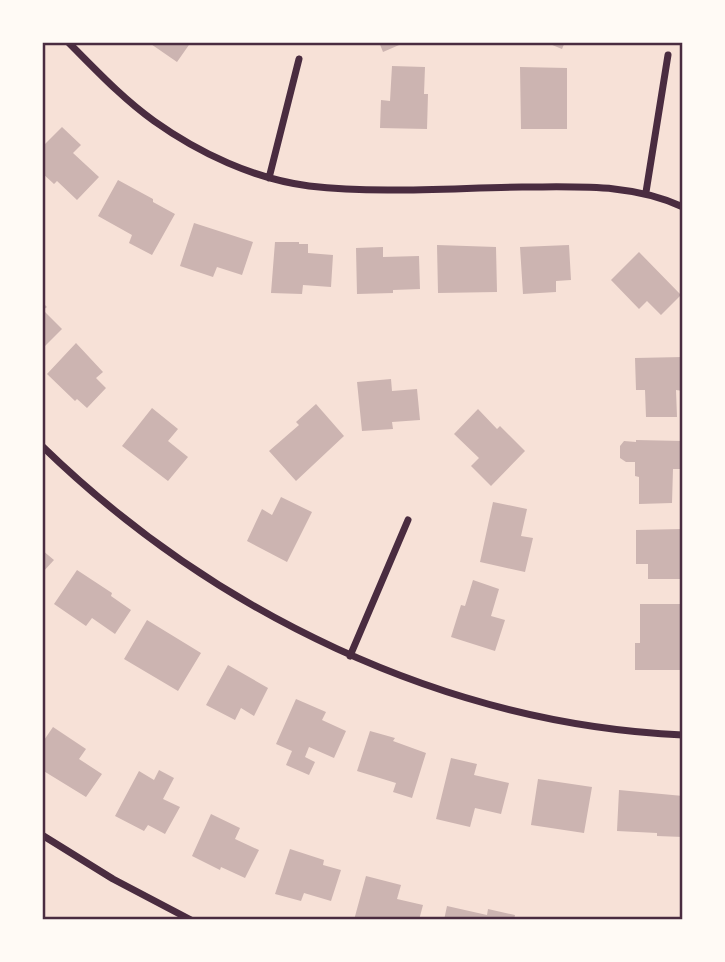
<svg xmlns="http://www.w3.org/2000/svg" width="725" height="962" font-family="'Open Sans',sans-serif">
  <style>
    .building { fill: #ccb4b1 }
    .lines { fill: none; stroke-linecap: round; stroke-linejoin: round }
    .minor { stroke: #4a2c40; stroke-width: 7 }
    .neatline { fill: none; stroke: #4a2c40; stroke-width: 2.5 }
  </style>
  <rect width="100%" height="100%" fill="#f7e1d7"/>
  <path class="building" d="M148,42h43l-14,20z
    M379,42h27l-23,10z
    M545,42h20l-3,7z
    M392,66l33,1 -1,27h4l-1,35 -47,-1 1,-28 9,1z
    M520,67l47,1v61h-46z
    M62,127l19,18 -8,8 26,24 -22,23 -20,-19 -3,3 -12,-11v-26z
    M118,180l35,19v3l22,12 -23,41 -23,-12 3,-8 -34,-19z
    M194,223l59,19 -11,33 -25,-8 -4,10 -33,-11z
    M275,242h24v2h9v9l25,2 -2,32 -28,-2 -1,9 -31,-1z
    M437,245l59,2 1,45 -59,1z
    M569,245l2,35 -15,1v11l-33,2 -3,-47z
    M383,247v10l36,-1 1,33 -27,1v3l-36,1 -1,-46z
    M639,252l42,43 -20,20 -14,-14 -8,8 -28,-29z
    M42,302l5,5 -4,3 19,19 -20,20z
    M76,343l27,29 -7,6 10,10 -19,20 -10,-9 -2,2 -28,-27z
    M683,357v34l-7,-1 1,27h-31l-1,-27h-9l-1,-32z
    M391,379l1,12 25,-2 3,31 -28,2 1,7 -31,2 -5,-49z
    M316,404l28,32 -48,45 -27,-30 30,-26 -3,-3z
    M152,408l26,21 -10,12 20,16 -20,24 -46,-35z
    M478,409l19,20 3,-3 25,25 -34,35 -20,-20 8,-8 -25,-24z
    M636,440l47,1v28h-10l-1,34 -33,1v-27l-4,-1v-14h-9l-6,-4v-12l4,-5 12,1z
    M281,497l31,15 -25,50 -40,-21 15,-32 10,6z
    M493,502l34,7 -6,27 12,2 -8,34 -45,-10z
    M682,529l1,50h-35v-15h-12v-34z
    M42,550l12,10 -12,13z
    M77,570l35,23 -1,3 20,14 -16,24 -23,-16 -6,8 -32,-22z
    M473,580l26,9 -8,27 14,4 -10,31 -44,-14 10,-32 4,1z
    M640,604h42l-2,66h-45v-27h5z
    M147,620l54,33 -23,38 -54,-32z
    M228,665l40,23 -14,28 -13,-8 -6,12 -29,-15z
    M296,699l30,13 -4,8 24,11 -12,27 -25,-11 -4,10 10,5 -6,13 -23,-10 6,-14 -16,-7z
    M53,727l33,22 -7,10 23,15 -16,23 -44,-27v-27z
    M370,731l25,7 -2,3 33,12 -14,45 -19,-6 3,-9 -39,-12z
    M451,758l26,6 -3,11 35,8 -8,31 -26,-6 -5,19 -34,-8z
    M159,770l15,8 -11,21 17,8 -15,27 -17,-9 -4,6 -29,-15 24,-45 15,9z
    M538,779l54,8 -8,46 -53,-8z
    M619,790l64,6v41l-26,-1v-3l-40,-2z
    M211,814l29,14 -5,11 24,11 -14,28 -24,-11 -1,3 -28,-14z
    M290,849l34,11 -1,5 18,5 -10,31 -27,-8 -3,8 -26,-7z
    M366,876l35,9 -4,14 26,6 -4,15h-65z
    M447,906l40,9 1,-6 27,6 -1,5h-70z"/>
  <g class="lines">
    <path class="minor" d="M68,42c28,28 54,56 86,79 45,32 100,58 155,65 70,8 143,2 213,1 54,0 111,-4 161,20
      M269,178l30,-119
      M646,192l22,-137
      M42,446c171,166 401,278 641,289
      M350,656l58,-136
      M42,835l71,44 78,41"/>
  </g>
  <rect width="725" height="962" fill="none" stroke="#fffaf5" stroke-width="88"/>
  <rect x="44" y="44" width="637" height="874" class="neatline"/>
</svg>
